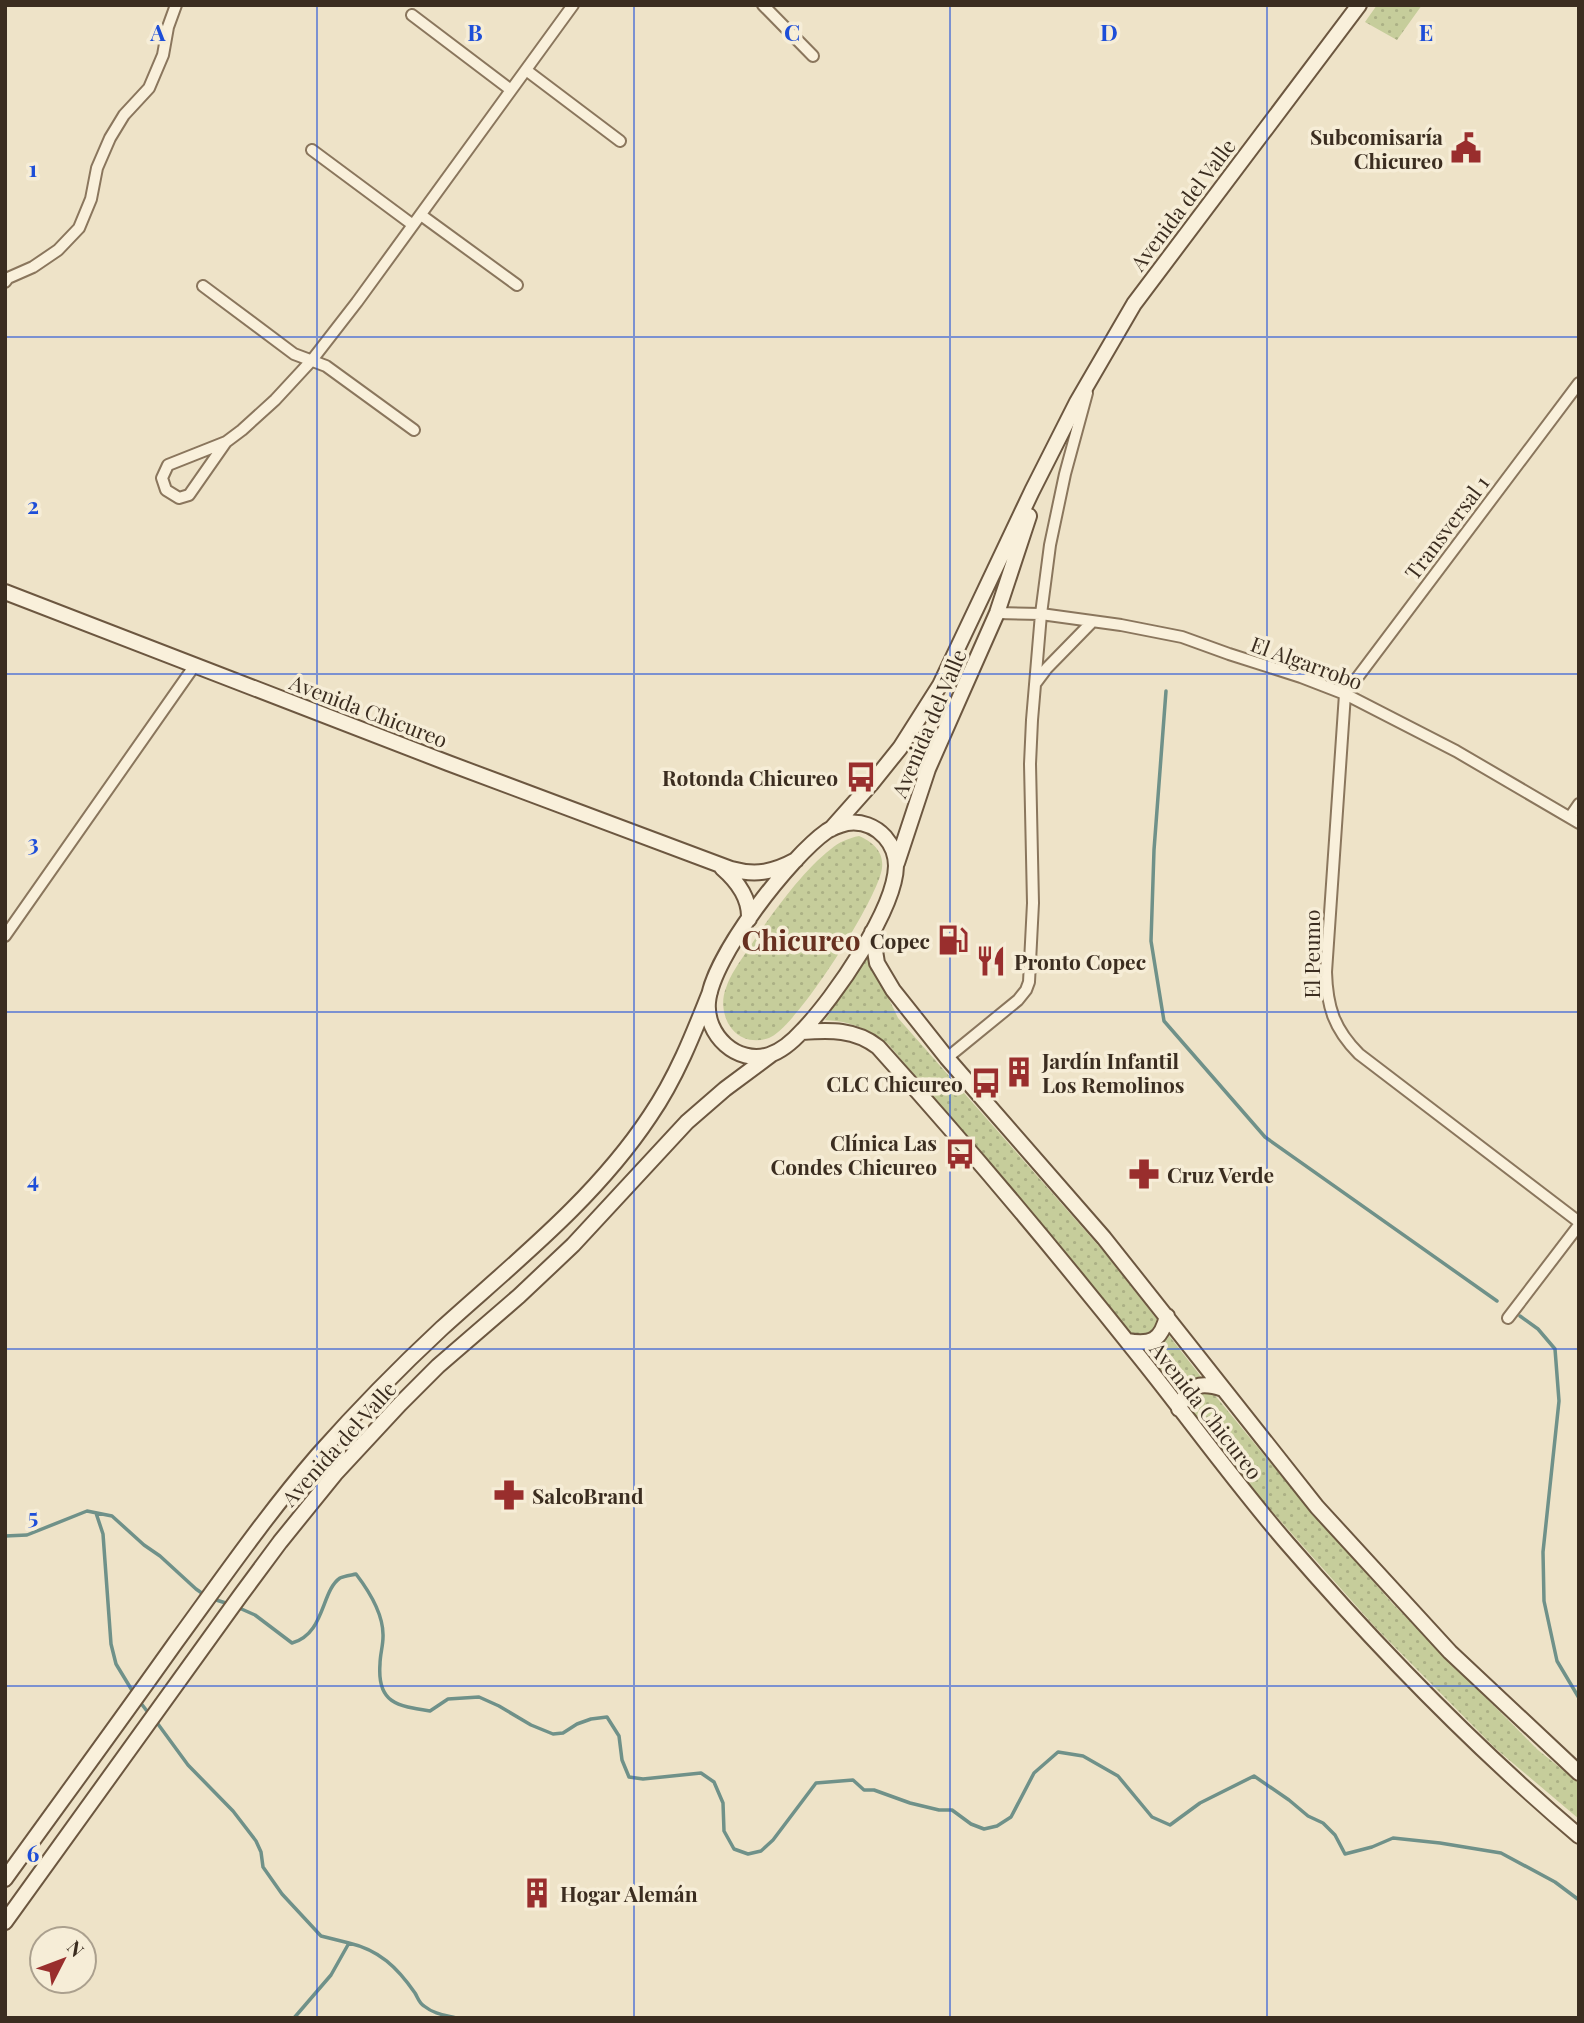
<svg xmlns="http://www.w3.org/2000/svg" width="1584" height="2023" font-family="'Playfair Display',serif">
  <style>
    .grass { fill: url(#grass-dots) }
    .lines { fill: none; stroke-linecap: round; stroke-linejoin: round }
    .stream { stroke: #6f9189; stroke-width: 3.5 }
    .street-casing { stroke: #8a765d; stroke-width: 14 }
    .secondary-casing { stroke: #6c5740; stroke-width: 18 }
    .street { stroke: #f9f0db; stroke-width: 10 }
    .secondary { stroke: #f9f0db; stroke-width: 14 }
    .grid { fill: none; stroke: #1d4ed8; stroke-width: 2; stroke-opacity: 0.55 }
    .labels { text-anchor: middle; dominant-baseline: central; stroke-width: 7; stroke-linejoin: round; paint-order: stroke }
    .poi-label { font-size: 21px; font-weight: bold; fill: #3b2d20; stroke: #f6edd7; text-anchor: end }
    .street-label { font-size: 21px; fill: #3b2d20; stroke: #f6edd7 }
    .district-label { font-size: 28px; font-weight: bold; fill: #673020; stroke: #f6edd7 }
    .grid-label { font-size: 23px; text-anchor: middle; font-weight: bold; fill: #1d4ed8; stroke: #f6edd7; stroke-width: 7; stroke-linejoin: round; paint-order: stroke }
  </style>
  <defs>
    <pattern id="grass-dots" width="8" height="8" patternUnits="userSpaceOnUse" patternTransform="scale(1.75)"><rect width="8" height="8" fill="#c6cd9b"/><path d="M2 2h.1M6 6h.1" fill="none" stroke="#abb085" stroke-width="1.8" stroke-linecap="round"/></pattern>
  </defs>
  <rect width="100%" height="100%" fill="#eee3c8"/>
  <path class="grass" d="M1377,5h45l-25,35 -32,-18z
    M859,836c14,6 25,16 23,32 -3,29 -85,159 -113,170 -8,3 -18,3 -25,0 -19,-8 -25,-33 -18,-50 4,-13 13,-25 21,-37 21,-32 54,-79 84,-102 8,-7 18,-11 28,-13z
    M868,955l30,63 206,234 55,70 -4,9 -11,5 -10,1 -245,-292c-19,-16 -39,-24 -64,-25z
    M1167,1333l35,45c-11,2 -17,8 -23,17l-36,-47c13,0 18,-4 24,-15z
    M1199,1391l14,2 83,101 96,109 146,147 41,33v36l-84,-71 -119,-120 -124,-139 -62,-80v-12z"/>
  <g class="lines">
    <path class="stream" d="M1166,691l-12,159 -3,91 13,80 101,116 232,164
      M1520,1316l18,13 17,20 4,52 -16,151 1,49 13,60 22,37
      M96,1513l7,21 8,110 5,20 17,28
      M5,1536l22,-1 60,-24 25,5 32,29 16,11 36,33 10,7
      M213,1599l16,5
      M237,1607l18,8 37,28c33,-9 29,-52 48,-65 4,-2 12,-3 16,-4 13,17 28,40 27,63 0,9 -3,18 -3,27 -3,39 17,42 50,47l18,-12 31,-2 20,9 32,19 22,9 10,-1 14,-9 14,-5 16,-2 12,19 3,24 7,17 14,2 58,-6 13,9 9,21 1,28 10,18 14,5 13,-3 12,-11 43,-57 37,-3 11,10h10l36,13 29,7h13l19,14 13,5 13,-3 14,-9 23,-44 24,-21 25,4 35,20 34,41 18,8 30,-22 54,-27 35,24 19,16 15,7 12,12 10,19 27,-7 21,-9 47,5 61,10 54,29 24,18
      M140,1702l10,13
      M155,1720l33,45 45,46 23,30 5,11 2,15 19,27 39,42 28,7 -18,32 -37,43
      M349,1943c30,7 48,24 66,50 3,5 4,10 9,13 10,8 20,9 32,12"/>
    <g class="street-casing">
      <path id="street" d="M763,5l50,51
        M412,15l99,75
        M526,70l94,71
        M312,150l101,75
        M421,215l96,70
        M5,282l3,-4 25,-11 25,-17 21,-22 12,-29 6,-31 13,-30 14,-23 25,-27 14,-33 5,-28 8,-22
        M203,286l91,68 32,12 88,64
        M1579,383l-234,311 -19,278c1,35 8,57 33,82l220,168
        M226,442l-37,53 -10,3 -13,-8 -4,-12 6,-13 58,-23 16,-12 33,-30 37,-40 45,-58 216,-297
        M997,613l44,1 80,11 61,12 47,17 72,23 44,17 111,57 123,72
        M1035,684l12,-16 45,-46
        M1570,817l9,-13
        M5,936l190,-271
        M947,1058l71,-58 8,-10 3,-8 4,-79 -3,-139 2,-44 9,-106 9,-69 15,-71 22,-81
        M1508,1318l71,-93"/>
    </g>
    <g class="secondary-casing">
      <path id="secondary" d="M5,592l443,171 283,106c25,7 43,3 65,-9
        M847,823c14,-2 28,3 38,14 7,8 11,18 11,29 -1,44 -62,132 -93,164 -9,10 -21,21 -34,25 -32,10 -64,-20 -61,-53 4,-45 82,-145 119,-171 6,-4 13,-6 20,-8z
        M831,829l40,-45 29,-36 40,-63 92,-194 45,-89 57,-98 225,-299
        M897,863l31,-94 69,-156 32,-97
        M722,868c15,13 28,30 27,51
        M872,932l5,31 16,27 54,68 157,180 213,269 133,145 129,121
        M802,1032c28,-2 53,-3 76,15 91,101 179,206 264,313 48,60 94,124 145,183 90,104 186,203 292,293
        M1127,1341c24,4 34,0 40,-25
        M1179,1409c8,-24 21,-28 44,-20
        M5,1879c57,-79 115,-158 171,-237 46,-63 91,-128 142,-187 39,-44 81,-87 124,-127 73,-66 153,-129 208,-212 26,-38 43,-81 60,-124
        M5,1922l235,-326 40,-54 55,-68 65,-70 38,-38 81,-70 54,-51 114,-123 38,-33 47,-35"/>
    </g>
    <use href="#street" class="street"/>
    <use href="#secondary" class="secondary"/>
  </g>
  <path class="grid" d="M317,5v2013M634,5v2013M950,5v2013M1267,5v2013M5,337h1574M5,674h1574M5,1012h1574M5,1349h1574M5,1686h1574"/>
  <defs>
    <g id="civic-bare" transform="scale(2.415)"><path d="M-.6-6.5H3V-4.5H.6V-3L4-1V1h2V6H-6V1h2V-1L-.6-3ZM-1.2 2.5V6h2.4V2.5Z" fill="#992e2d" stroke="#f6edd7" stroke-width="2.5" paint-order="stroke"/></g>
    <g id="bus-bare" transform="scale(2.415)"><path d="M-5-6H5V4H4V6H2V4H-2V6H-4V4H-5ZM-3.5-4V0h7V-4ZM-3.5 1.2v1.5H-2V1.2ZM2 1.2v1.5H3.5V1.2Z" fill="#992e2d" stroke="#f6edd7" stroke-width="2.5" paint-order="stroke"/></g>
    <g id="fuel-bare" transform="scale(2.415)"><path d="M-5.5-6h7V0h2V4h1.3V-2.5L3-4.5l.8-.8L6-3V5H2.5V1h-1V6h-7ZM-4.2-4.7v3.2H.2V-4.7Z" fill="#992e2d" stroke="#f6edd7" stroke-width="2.5" paint-order="stroke"/></g>
    <g id="restaurant-bare" transform="scale(2.415)"><path d="M-5-6h1v4h1v-4h1v4h1v-4h1v5L-1.5 .5V6h-2V.5L-5-1ZM5-6V6H3V1.5H1.5Q1.5-4 5-6Z" fill="#992e2d" stroke="#f6edd7" stroke-width="2.5" paint-order="stroke"/></g>
    <g id="building-bare" transform="scale(2.415)"><path d="M-4-6H4V6H1V3H-1V6H-4ZM-2.5-4.3h1.7v1.8h-1.7ZM.8-4.3h1.7v1.8H.8ZM-2.5-1h1.7V.8h-1.7ZM.8-1h1.7V.8H.8Z" fill="#992e2d" stroke="#f6edd7" stroke-width="2.5" paint-order="stroke"/></g>
    <g id="pharmacy-bare" transform="scale(2.415)"><path d="M-2-6h4v4h4v4h-4v4h-4v-4h-4v-4h4Z" fill="#992e2d" stroke="#f6edd7" stroke-width="2.5" paint-order="stroke"/></g>
  </defs>
  <g fill-rule="evenodd">
    <use href="#civic-bare" x="1466" y="148"/>
    <use href="#bus-bare" x="861" y="777"/>
    <use href="#fuel-bare" x="953" y="940"/>
    <use href="#restaurant-bare" x="991" y="961"/>
    <use href="#building-bare" x="1019" y="1072"/>
    <use href="#bus-bare" x="986" y="1083"/>
    <use href="#bus-bare" x="960" y="1154"/>
    <use href="#pharmacy-bare" x="1144" y="1174"/>
    <use href="#pharmacy-bare" x="509" y="1495"/>
    <use href="#building-bare" x="537" y="1893"/>
  </g>
  <g class="labels">
    <g class="poi-label">
      <text x="1443" y="136">Subcomisaría<tspan x="1443" dy="24">Chicureo</tspan></text>
      <text x="838" y="777">Rotonda Chicureo</text>
      <text x="930" y="940">Copec</text>
      <text x="1014" y="961" text-anchor="start">Pronto Copec</text>
      <text x="1042" y="1060" text-anchor="start">Jardín Infantil<tspan x="1042" dy="24">Los Remolinos</tspan></text>
      <text x="963" y="1083">CLC Chicureo</text>
      <text x="937" y="1142">Clínica Las<tspan x="937" dy="24">Condes Chicureo</tspan></text>
      <text x="1167" y="1174" text-anchor="start">Cruz Verde</text>
      <text x="532" y="1495" text-anchor="start">SalcoBrand</text>
      <text x="560" y="1893" text-anchor="start">Hogar Alemán</text>
    </g>
    <g class="street-label">
      <text transform="translate(1182 204) rotate(-53)">Avenida del Valle</text>
      <text transform="translate(1446 527) rotate(-53)">Transversal 1</text>
      <text transform="translate(1307 662) rotate(20)">El Algarrobo</text>
      <text transform="translate(369 710) rotate(21)">Avenida Chicureo</text>
      <text transform="translate(928 723) rotate(-67)">Avenida del Valle</text>
      <text transform="translate(1311 954) rotate(-90)">El Peumo</text>
      <text transform="translate(1207 1410) rotate(52)">Avenida Chicureo</text>
      <text transform="translate(338 1443) rotate(-48)">Avenida del Valle</text>
    </g>
    <g class="district-label">
      <text x="801" y="939">Chicureo</text>
    </g>
  </g>
  <g class="grid-label">
    <text x="158" y="41">A</text>
    <text x="475" y="41">B</text>
    <text x="792" y="41">C</text>
    <text x="1109" y="41">D</text>
    <text x="1426" y="41">E</text>
    <text x="33" y="177">1</text>
    <text x="33" y="514">2</text>
    <text x="33" y="851">3</text>
    <text x="33" y="1188">4</text>
    <text x="33" y="1525">5</text>
    <text x="33" y="1862">6</text>
  </g>
  <rect width="1584" height="2023" fill="none" stroke="#3b2d20" stroke-width="14"/>
  <g transform="translate(63 1960) rotate(48)"><circle r="33" fill="#f6edd7" stroke="#aba08e" stroke-width="2"/>
  <path d="M0-5L12 26L0 18L-12 26Z" fill="#992e2d"/>
  <text y="-10" font-size="19" font-weight="bold" text-anchor="middle" fill="#3b2d20">N</text>
  </g>
</svg>
